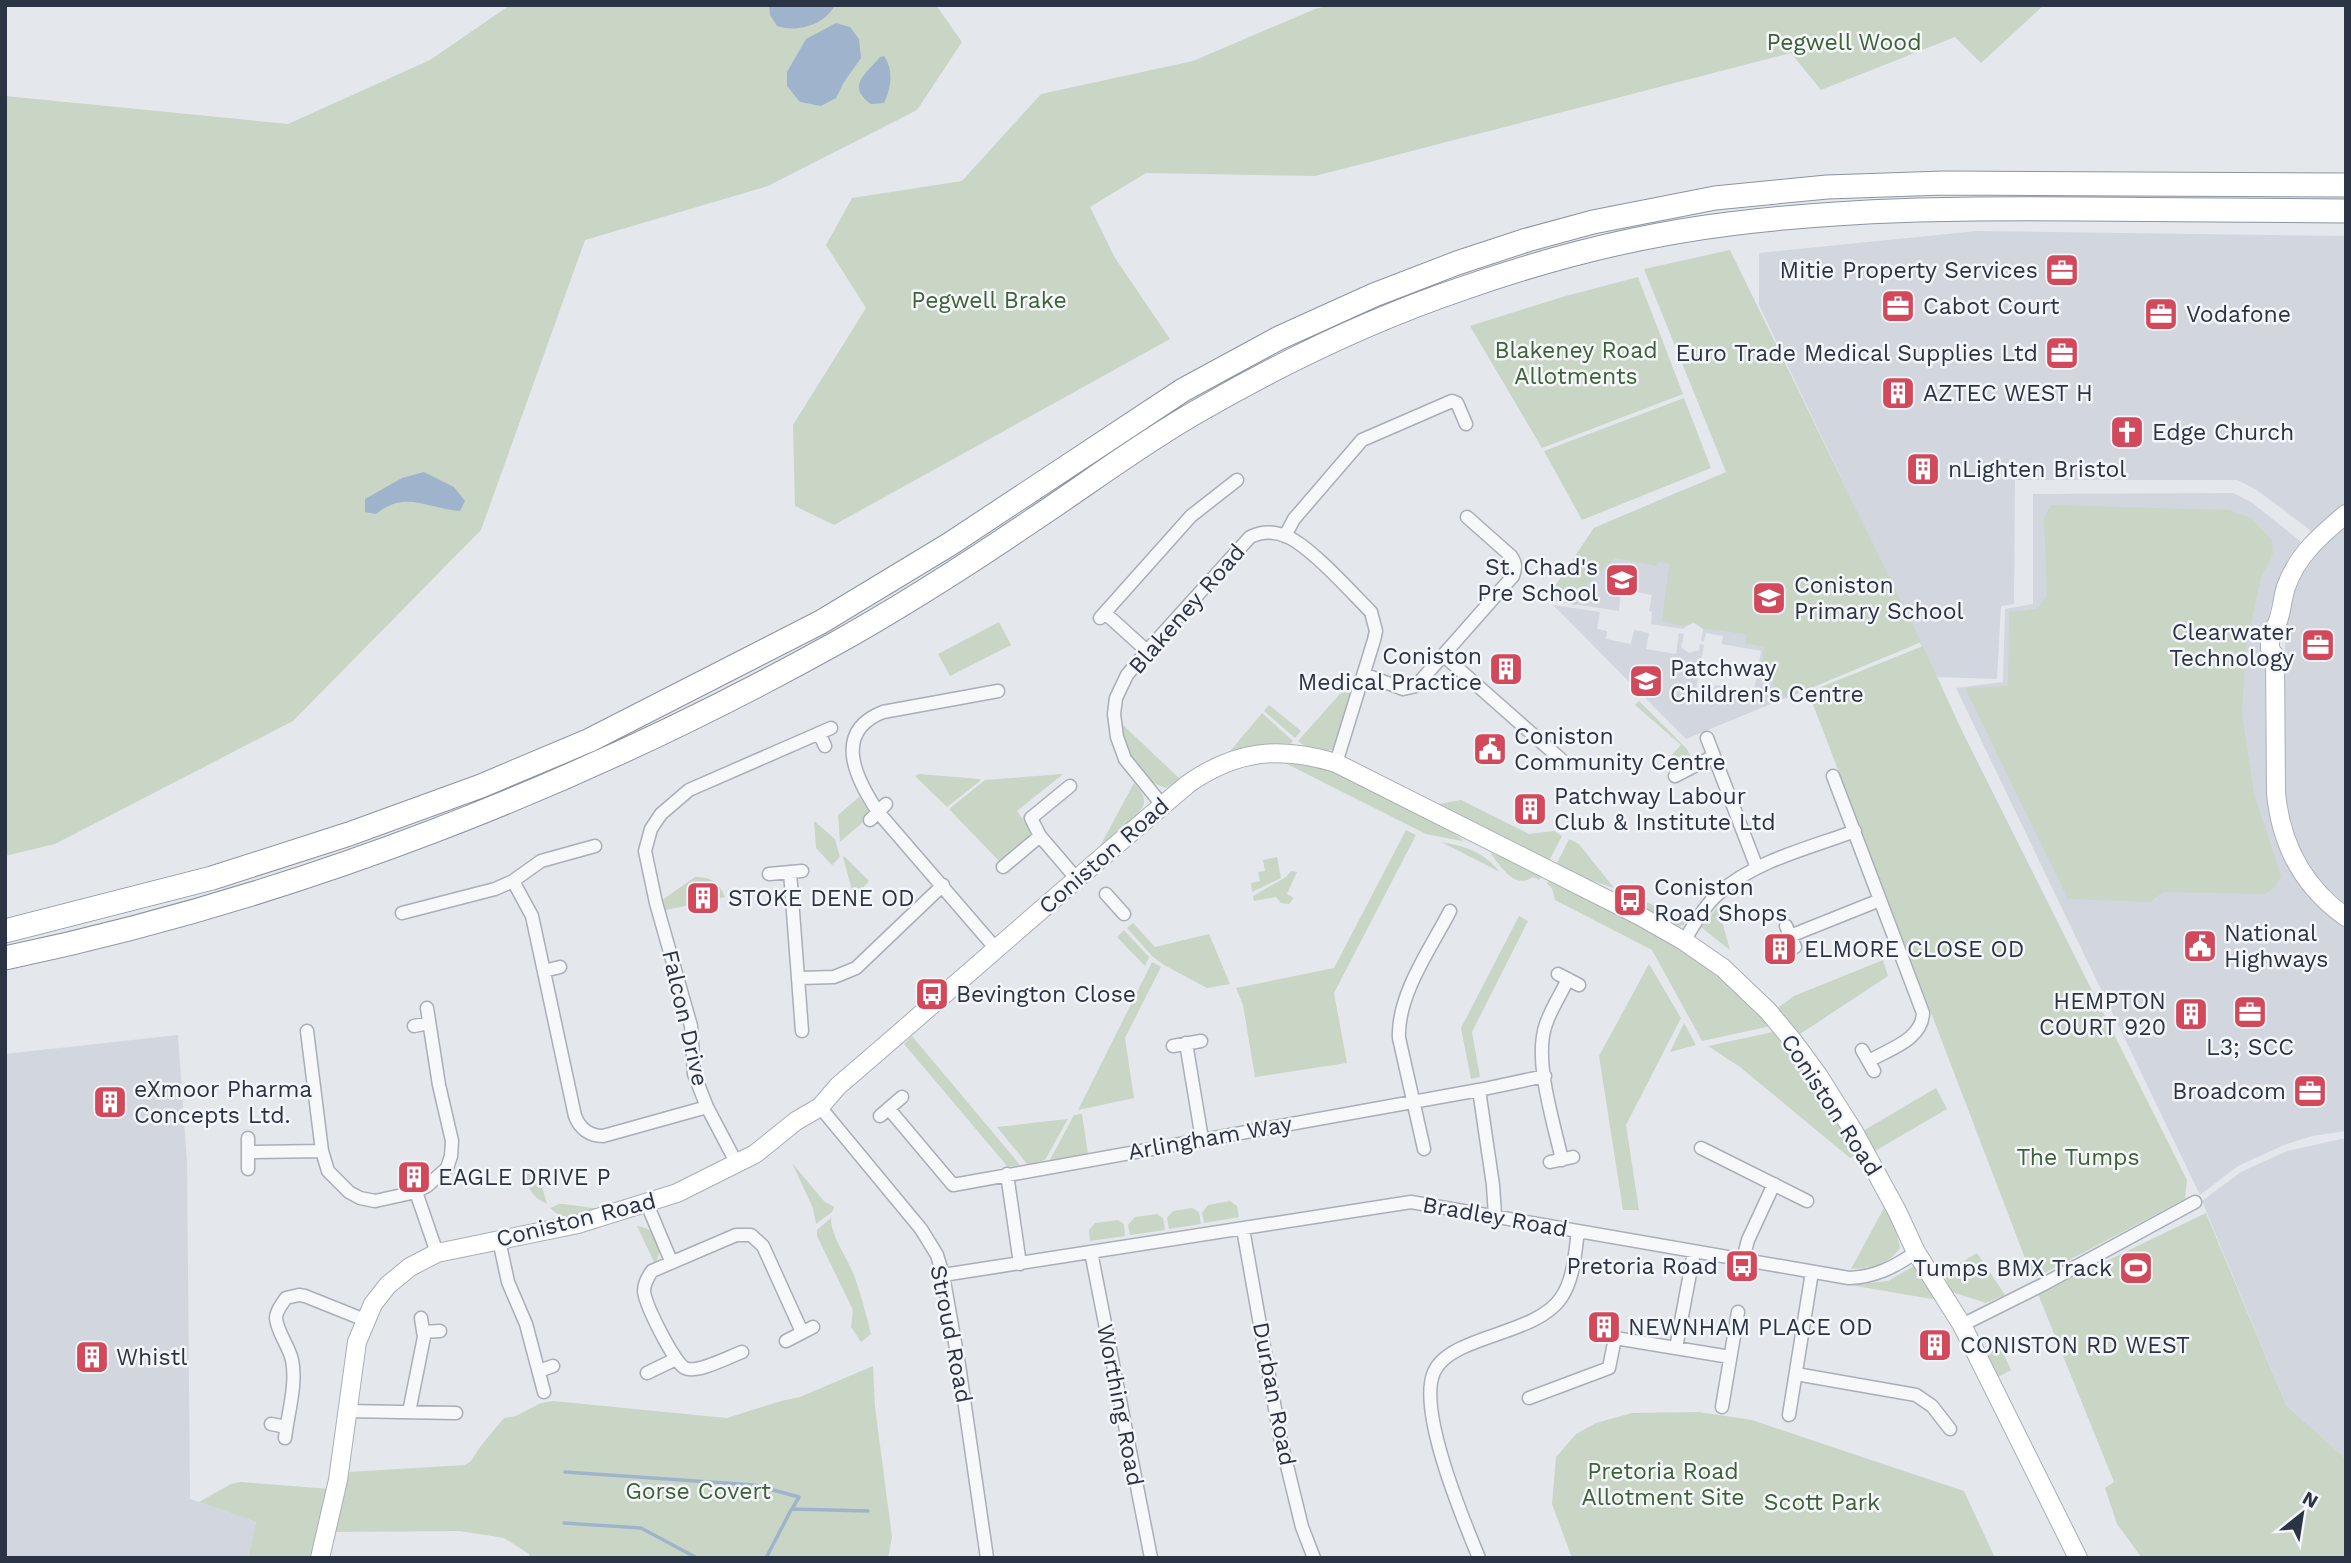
<svg xmlns="http://www.w3.org/2000/svg" width="2351" height="1563" font-family="'Work Sans',sans-serif">
  <style>
    .built { fill: #d2d6de }
    .green { fill: #c9d6c5 }
    .water { fill: #9fb4cc }
    .lines { fill: none; stroke-linecap: round; stroke-linejoin: round }
    .stream { stroke: #9fb4cc; stroke-width: 3.5 }
    .street-casing { stroke: #a9aeb7; stroke-width: 15 }
    .secondary-casing { stroke: #a9aeb7; stroke-width: 20 }
    .highway-casing { stroke: #8b94a3; stroke-width: 25 }
    .street { stroke: #f7f8fa; stroke-width: 12 }
    .secondary { stroke: #fff; stroke-width: 18 }
    .highway { stroke: #fff; stroke-width: 23 }
    .labels { text-anchor: middle; dominant-baseline: central; stroke-width: 5; stroke-linejoin: round; paint-order: stroke }
    .park-label { font-size: 23px; fill: #3f6138; stroke: #f4f6f9 }
    .poi-label { font-size: 23px; fill: #2b3445; stroke: #f4f6f9; text-anchor: start }
    .street-label { font-size: 23px; fill: #2b3445; stroke: #f4f6f9 }
  </style>
  <rect width="100%" height="100%" fill="#e4e7ec"/>
  <path class="built" d="M1977,231l369,5v669l-32,-29 -14,-21 -17,-52 2,-166 8,-49 31,-45 -19,-17 -48,-36 -20,-10h-222l-1,124 -13,2 -4,73 -61,-2 -177,-372v-52z
    M1681,491l231,155 -226,93 -133,-134 47,7 -3,17 10,2 -1,8 25,5 3,-14 15,3 -3,16 30,5 3,-21 5,1 -3,13 8,6 10,-3 1,-6 4,1 -8,45 17,3 2,-8 39,6 7,-40 -39,-7 1,-8 -17,-3 -2,8h-3l2,-12 -9,-6 -9,4 -1,2 -33,-5 1,-12 -3,-1 3,-16 -21,-4v-5l-6,-2 -1,4h-3l-2,23 -66,-10v-12l41,-61z
    M2233,493l18,9 53,42 -22,37 -11,25 -5,28 -1,80 4,78 3,26 74,105v208l-34,5 -28,9 -46,21 -38,29 -244,-507 47,-6 2,-73 28,-5v-110z
    M178,1035l9,128 3,336 66,23 -8,36h-243v-504z
    M2341,1139h5v320l-60,-54 -84,-204 39,-29 46,-21z"/>
  <path class="green" d="M510,5h426l26,37 -45,68 -149,76 -183,54 -104,290 -188,191 -238,123 -50,12v-760l283,28 142,-64z
    M1330,5h714l-63,58 -26,-26 -134,53 -30,-37 -476,123 -169,-3 -56,34 25,51 55,81 -336,186 -39,-19 -2,-81 73,-117 -40,-63 26,-47 110,-17 79,-87 152,-33 122,-52z
    M1730,250l191,392 -134,56 -19,-19 -8,-3 4,-29 -19,-4 1,-9 -42,-5 -10,-7 -10,4 -22,-5 7,-57 -9,-2 -4,4 -41,-8 -36,34 -2,13 -24,-4v-12l41,-61 132,-56 -82,-203z
    M1638,277l45,117 -141,54 -72,-122 92,-29z
    M1684,398l27,70 -129,52 -38,-69z
    M2051,505l178,5 22,8 21,22 1,13 -12,25 -15,69 -4,66 12,81 27,82 -6,11 -9,7 -103,-2 -13,10 -82,-3 -103,-211 43,-2 1,-74 28,-3 10,-13 -3,-78z
    M999,622l12,23 -61,31 -12,-22z
    M1923,646l39,85 225,449 -2,19 -152,80 -224,-585 7,-3v-2z
    M1355,677l-19,71c-12,7 -28,1 -38,-7z
    M1639,701l48,48 6,12c-9,7 -16,6 -25,-2l13,-14 -46,-40z
    M1269,705l32,26 -6,7 -31,-27z
    M1262,713l31,28 -5,6 -61,8z
    M1122,724l58,55 -14,9c-24,-6 -43,-40 -44,-64z
    M1293,761l30,5 114,56 26,18 -1,1 -36,-7 -143,-72z
    M919,774l61,5v2l-33,26 -32,-31z
    M1063,774l-46,37 16,23 -34,27 -50,-52 36,-29z
    M1134,783c5,6 11,12 10,20 -2,12 -35,36 -45,45z
    M859,797l12,18 -31,27 -2,-27z
    M1461,800l68,34 25,-3 8,5 -13,25 -110,-57z
    M814,821l21,18 5,18 -8,8 -16,-17z
    M1406,830l10,5 -82,158 13,70 -92,14 -12,-72 -7,-17 98,-20z
    M1569,839l10,5 35,44 -30,-10 -28,-13z
    M1441,842c27,5 41,9 59,30z
    M1490,853l33,10 20,11 -4,6 -6,-3c-19,13 -31,-10 -43,-24z
    M844,856l25,25 -15,17 -11,-41z
    M1277,857l4,21 -29,14 -1,-9 9,-2 -2,-9 7,-1 -2,-11z
    M1291,871l6,1 -10,22 7,4 -5,6 -8,-1 -5,-6 -22,4 -1,-5 33,-19z
    M695,877c15,0 24,5 30,20l-13,3 -3,-8 -15,4 2,8 -31,6 -3,-10z
    M1550,878c55,28 130,62 176,102 16,14 30,31 45,46l-69,15 -50,-91 -97,-50 -3,-12 -5,-4z
    M1635,899l10,2 41,22c-16,13 -38,-10 -52,-20z
    M1718,907l12,43 -29,-23z
    M1519,916l9,5 -56,111 8,45 -9,2 -10,-51z
    M1133,923l22,24 54,-13 21,50 -23,4 -43,-23 -12,-9 -25,-28z
    M1124,930l25,27 -4,9 -28,-29z
    M1883,960l5,16 -88,58 -24,-25 18,-13z
    M1152,962l9,5 -36,71 9,60 -56,12z
    M1649,964l32,54 -55,107 13,85h-16l-24,-154z
    M1684,1023l12,22 -26,7z
    M1773,1032l47,63 36,60 -6,3 -110,-91 -32,-21z
    M912,1036l108,129 -12,2 -104,-123z
    M1936,1088l11,21 -72,42 -12,-20z
    M1082,1114l6,40 -38,6 24,-45z
    M1068,1119l-23,41 -17,5 -31,-38z
    M792,1163l32,38 10,6 -2,5 -16,12 -3,-16z
    M534,1168l3,1 10,35c-16,-8 -19,-15 -23,-33z
    M1230,1201l7,5 2,11 -35,6 -2,-10 6,-8z
    M559,1204h5l43,6c-21,5 -40,15 -57,-2z
    M1885,1206l10,19 5,23c-12,17 -29,20 -49,21z
    M1192,1208l7,4 2,12 -32,5 -2,-11 6,-7z
    M2206,1213l80,192 60,54v99h-204l-25,-34 -12,-36 9,-6 -76,-188z
    M1157,1214l6,4 2,12 -35,5 -2,-10 7,-8z
    M831,1218c0,19 16,39 23,57 7,19 12,39 17,59l-10,8 -10,-15 2,-17 -36,-74v-6z
    M1118,1220l6,4 1,12 -35,5 -1,-11 6,-7z
    M637,1226c20,2 28,20 18,38z
    M1977,1253l28,42 -19,8 -34,-11 -9,-19z
    M1914,1266l22,32 -4,1 -82,-14 38,-4z
    M1995,1335l16,35 -13,7 -10,-20z
    M873,1366l2,41 17,130 -4,21h-359v-4l-25,-16 -44,-7 -128,1 16,-60 117,-7 6,-4 9,-14 24,-29 12,-2 25,-13 12,-2 174,17 54,-17 19,-4z
    M1699,1412l53,8 212,71 31,67h-423l-20,-54 4,-47 20,-23 20,-11 36,-10z
    M240,1482l90,7 -19,69h-63l8,-36 -57,-20 32,-18z"/>
  <path class="water" d="M769,5h66c-10,20 -38,28 -58,21l-7,-11z
    M836,23l14,4 9,12 2,19 -17,24 -8,16 -15,8 -21,-4 -13,-16v-14l19,-33z
    M884,56c10,14 7,33 0,47l-13,1c-25,-18 -6,-29 9,-47z
    M424,472l30,15 11,14 -5,10c-34,-3 -55,-21 -84,3l-11,-2v-13l37,-21z"/>
  <g class="lines">
    <path class="stream" d="M565,1472l189,13 45,12 -7,12 76,2
      M564,1523l77,5 56,30
      M766,1558l25,-48"/>
    <g class="street-casing">
      <path id="street" d="M1285,536l9,-17 68,-79 90,-39 5,2 9,21
        M1105,613l42,38
        M1100,618l91,-102 46,-36
        M1444,656l120,106
        M1364,674l39,15 13,-3 97,-110c3,-8 3,-13 -2,-20l-44,-39
        M819,733l6,13
        M1707,738l50,130
        M1675,776l39,-20
        M1833,776l90,237c-1,27 -34,36 -54,48
        M1070,786l-39,32 9,18 36,42
        M1163,806l-38,-47 -8,-22 -3,-23 2,-16 11,-23 20,-24 103,-114c12,-6 25,-6 38,0 24,11 63,55 83,75l5,19 -2,9 -38,123
        M870,820l16,-16
        M1003,867l37,-31
        M790,872l12,159
        M769,874l33,-3
        M513,881l19,35 43,200c5,13 15,20 28,20l104,-29
        M1106,894l18,20
        M402,913l93,-24 18,-8 28,-20 54,-15
        M1786,926l9,21
        M1790,936l90,-36
        M1684,941c10,-16 20,-35 35,-48 37,-33 91,-45 136,-62
        M997,950l-119,-138c-22,-33 -46,-80 5,-100l115,-21
        M544,971l16,-4
        M1558,974l21,11
        M800,978l34,-1 22,-9 87,-83
        M414,1026l15,-3
        M307,1031l15,120 6,20 21,21 11,6 15,3 41,-9 11,-6 20,-18 4,-12 1,-15 -13,-56 -12,-77
        M1186,1043l16,96
        M1173,1046l28,-5
        M1862,1050l12,21
        M1479,1090l14,95 2,30
        M820,1107l101,122 16,26 6,20 16,90 28,193
        M889,1109l64,76 526,-95 66,-14
        M880,1116l22,-19
        M1701,1148l106,53
        M1424,1149l-25,-111c-2,-43 32,-90 51,-127
        M248,1152l74,-1
        M1562,1160c-8,-37 -29,-100 -16,-136 5,-15 15,-30 22,-45
        M1550,1162l23,-5
        M737,1164l-30,-57 -13,-33 -3,-48 -35,-123 -11,-52 6,-22 10,-15 28,-24 142,-62
        M248,1169v-31
        M1007,1174l13,90
        M416,1192l21,61
        M647,1204l24,57
        M1243,1229l37,208 22,90 12,31
        M499,1240l9,42 18,42 18,68
        M1091,1252l60,306
        M1743,1259l5,-19 26,-56
        M943,1275l468,-73 438,76c26,-1 46,-11 67,-26
        M1962,1325l82,-41 151,-82
        M423,1332l17,-1
        M786,1341l27,-14
        M1676,1348l18,-96
        M742,1352c-14,5 -45,22 -57,16 -11,-5 -40,-64 -41,-77 0,-8 4,-14 8,-20l84,-36h15l12,11 39,86
        M539,1371l14,-5
        M647,1373l29,-14
        M1796,1374l120,21 16,11 18,23
        M1529,1398l80,-30 6,-30 115,19
        M1722,1407l16,-95
        M346,1411l110,2
        M409,1412l15,-75 -3,-19
        M1789,1415l23,-143
        M271,1424l15,3
        M285,1438c3,-25 12,-54 7,-78 -3,-14 -15,-28 -16,-42 0,-7 6,-14 10,-20l13,-3 6,1 60,24
        M1479,1558c-16,-39 -62,-148 -45,-186 16,-37 101,-36 127,-74 13,-19 14,-45 17,-67"/>
    </g>
    <g class="secondary-casing">
      <path id="secondary" d="M2346,514c-25,21 -49,41 -60,73 -5,15 -4,35 -16,47v15l5,7 1,137c5,51 27,94 70,124
        M320,1558l18,-78 19,-138 16,-38 15,-19 22,-18 27,-14 141,-29 99,-31 78,-39 41,-33 24,-14 18,-21c117,-100 232,-203 350,-302 48,-34 92,-38 148,-21l304,153 44,25 39,27 45,43 25,30 25,34 36,57 43,79 19,41 46,73 116,233"/>
    </g>
    <g class="highway-casing">
      <path id="highway" d="M5,931l207,-53 137,-44 132,-48 109,-46 231,-118 129,-78 233,-154 96,-52 95,-43 83,-32 70,-23 66,-18 122,-24 112,-11 117,-4 402,2
        M5,958c291,-61 574,-172 833,-316 66,-37 130,-78 192,-120 56,-37 110,-78 168,-111 83,-48 172,-91 263,-122 85,-30 179,-54 268,-65 118,-15 234,-16 352,-15 88,1 177,1 265,2"/>
    </g>
    <use href="#street" class="street"/>
    <use href="#secondary" class="secondary"/>
    <use href="#highway" class="highway"/>
  </g>
  <defs>
    <g id="office-square" transform="scale(1.75)"><rect x="-9" y="-9" width="18" height="18" rx="4" fill="#d1495b" stroke="#f4f6f9"/><path d="M-6-3h4V-5.5h4V-3h4V5H-6ZM-1-4.5V-3h2v-1.5ZM-6 0V1H6V0Z" fill="#fff"/></g>
    <g id="building-square" transform="scale(1.75)"><rect x="-9" y="-9" width="18" height="18" rx="4" fill="#d1495b" stroke="#f4f6f9"/><path d="M-4-6H4V6H1V3H-1V6H-4ZM-2.5-4.3h1.7v1.8h-1.7ZM.8-4.3h1.7v1.8H.8ZM-2.5-1h1.7V.8h-1.7ZM.8-1h1.7V.8H.8Z" fill="#fff"/></g>
    <g id="church-square" transform="scale(1.75)"><rect x="-9" y="-9" width="18" height="18" rx="4" fill="#d1495b" stroke="#f4f6f9"/><path d="M-1.2-6h2.4v3.5h3.3v2.4h-3.3V6h-2.4V-.1h-3.3v-2.4h3.3Z" fill="#fff"/></g>
    <g id="school-square" transform="scale(1.75)"><rect x="-9" y="-9" width="18" height="18" rx="4" fill="#d1495b" stroke="#f4f6f9"/><path d="M0-5L7-2L0 1L-7-2ZM-4 1L0 2.5L4 1V4Q0 6-4 4Z" fill="#fff"/></g>
    <g id="civic-square" transform="scale(1.75)"><rect x="-9" y="-9" width="18" height="18" rx="4" fill="#d1495b" stroke="#f4f6f9"/><path d="M-.6-6.5H3V-4.5H.6V-3L4-1V1h2V6H-6V1h2V-1L-.6-3ZM-1.2 2.5V6h2.4V2.5Z" fill="#fff"/></g>
    <g id="bus-square" transform="scale(1.75)"><rect x="-9" y="-9" width="18" height="18" rx="4" fill="#d1495b" stroke="#f4f6f9"/><path d="M-5-6H5V4H4V6H2V4H-2V6H-4V4H-5ZM-3.5-4V0h7V-4ZM-3.5 1.2v1.5H-2V1.2ZM2 1.2v1.5H3.5V1.2Z" fill="#fff"/></g>
    <g id="stadium-square" transform="scale(1.75)"><rect x="-9" y="-9" width="18" height="18" rx="4" fill="#d1495b" stroke="#f4f6f9"/><path d="M0-5a6.5 5 0 1 0 0 10a6.5 5 0 1 0 0-10ZM-3.5-1.8h7v3.6h-7Z" fill="#fff"/></g>
  </defs>
  <g fill-rule="evenodd">
    <use href="#office-square" x="2062" y="270"/>
    <use href="#office-square" x="1898" y="306"/>
    <use href="#office-square" x="2161" y="314"/>
    <use href="#office-square" x="2062" y="353"/>
    <use href="#building-square" x="1898" y="393"/>
    <use href="#church-square" x="2127" y="432"/>
    <use href="#building-square" x="1923" y="469"/>
    <use href="#school-square" x="1622" y="580"/>
    <use href="#school-square" x="1769" y="598"/>
    <use href="#office-square" x="2318" y="645"/>
    <use href="#building-square" x="1506" y="669"/>
    <use href="#school-square" x="1646" y="681"/>
    <use href="#civic-square" x="1490" y="749"/>
    <use href="#building-square" x="1530" y="809"/>
    <use href="#building-square" x="703" y="898"/>
    <use href="#bus-square" x="1630" y="900"/>
    <use href="#civic-square" x="2200" y="946"/>
    <use href="#building-square" x="1780" y="949"/>
    <use href="#bus-square" x="932" y="994"/>
    <use href="#office-square" x="2250" y="1012"/>
    <use href="#building-square" x="2191" y="1014"/>
    <use href="#office-square" x="2310" y="1091"/>
    <use href="#building-square" x="110" y="1102"/>
    <use href="#building-square" x="414" y="1177"/>
    <use href="#bus-square" x="1742" y="1266"/>
    <use href="#stadium-square" x="2136" y="1268"/>
    <use href="#building-square" x="1604" y="1327"/>
    <use href="#building-square" x="1935" y="1345"/>
    <use href="#building-square" x="92" y="1357"/>
  </g>
  <g class="labels">
    <g class="park-label">
      <text x="1844" y="42">Pegwell Wood</text>
      <text x="989" y="300">Pegwell Brake</text>
      <text x="1576" y="350">Blakeney Road<tspan x="1576" dy="26">Allotments</tspan></text>
      <text x="2078" y="1157">The Tumps</text>
      <text x="1663" y="1471">Pretoria Road<tspan x="1663" dy="26">Allotment Site</tspan></text>
      <text x="698" y="1491">Gorse Covert</text>
      <text x="1822" y="1502">Scott Park</text>
    </g>
    <g class="poi-label">
      <text x="2038" y="270" text-anchor="end">Mitie Property Services</text>
      <text x="1923" y="306">Cabot Court</text>
      <text x="2186" y="314">Vodafone</text>
      <text x="2038" y="353" text-anchor="end">Euro Trade Medical Supplies Ltd</text>
      <text x="1923" y="393">AZTEC WEST H</text>
      <text x="2152" y="432">Edge Church</text>
      <text x="1948" y="469">nLighten Bristol</text>
      <text x="1598" y="567" text-anchor="end">St. Chad's<tspan x="1598" dy="26">Pre School</tspan></text>
      <text x="1794" y="585">Coniston<tspan x="1794" dy="26">Primary School</tspan></text>
      <text x="2294" y="632" text-anchor="end">Clearwater<tspan x="2294" dy="26">Technology</tspan></text>
      <text x="1482" y="656" text-anchor="end">Coniston<tspan x="1482" dy="26">Medical Practice</tspan></text>
      <text x="1670" y="668">Patchway<tspan x="1670" dy="26">Children's Centre</tspan></text>
      <text x="1514" y="736">Coniston<tspan x="1514" dy="26">Community Centre</tspan></text>
      <text x="1554" y="796">Patchway Labour<tspan x="1554" dy="26">Club &amp; Institute Ltd</tspan></text>
      <text x="1654" y="887">Coniston<tspan x="1654" dy="26">Road Shops</tspan></text>
      <text x="728" y="898">STOKE DENE OD</text>
      <text x="2224" y="933">National<tspan x="2224" dy="26">Highways</tspan></text>
      <text x="1804" y="949">ELMORE CLOSE OD</text>
      <text x="956" y="994">Bevington Close</text>
      <text x="2166" y="1001" text-anchor="end">HEMPTON<tspan x="2166" dy="26">COURT 920</tspan></text>
      <text x="2250" y="1047" text-anchor="middle">L3; SCC</text>
      <text x="134" y="1089">eXmoor Pharma<tspan x="134" dy="26">Concepts Ltd.</tspan></text>
      <text x="2286" y="1091" text-anchor="end">Broadcom</text>
      <text x="438" y="1177">EAGLE DRIVE P</text>
      <text x="1718" y="1266" text-anchor="end">Pretoria Road</text>
      <text x="2112" y="1268" text-anchor="end">Tumps BMX Track</text>
      <text x="1628" y="1327">NEWNHAM PLACE OD</text>
      <text x="1960" y="1345">CONISTON RD WEST</text>
      <text x="116" y="1357">Whistl</text>
    </g>
    <g class="street-label">
      <text transform="translate(1187 609) rotate(-49)">Blakeney Road</text>
      <text transform="translate(1104 856) rotate(-41)">Coniston Road</text>
      <text transform="translate(685 1018) rotate(77)">Falcon Drive</text>
      <text transform="translate(1831 1105) rotate(57)">Coniston Road</text>
      <text transform="translate(1210 1138) rotate(-10)">Arlingham Way</text>
      <text transform="translate(1495 1217) rotate(10)">Bradley Road</text>
      <text transform="translate(576 1220) rotate(-14)">Coniston Road</text>
      <text transform="translate(951 1334) rotate(79)">Stroud Road</text>
      <text transform="translate(1274 1394) rotate(79)">Durban Road</text>
      <text transform="translate(1120 1405) rotate(79)">Worthing Road</text>
    </g>
  </g>
  <rect width="2351" height="1563" fill="none" stroke="#2b3445" stroke-width="14"/>
  <g transform="translate(2302 1514) rotate(30)" stroke="#f4f6f9" stroke-width="5" paint-order="stroke">
  <path d="M0-5L12 26L0 18L-12 26Z" fill="#2b3445"/>
  <text y="-10" font-size="19" font-weight="bold" text-anchor="middle" fill="#2b3445">N</text>
  </g>
</svg>
